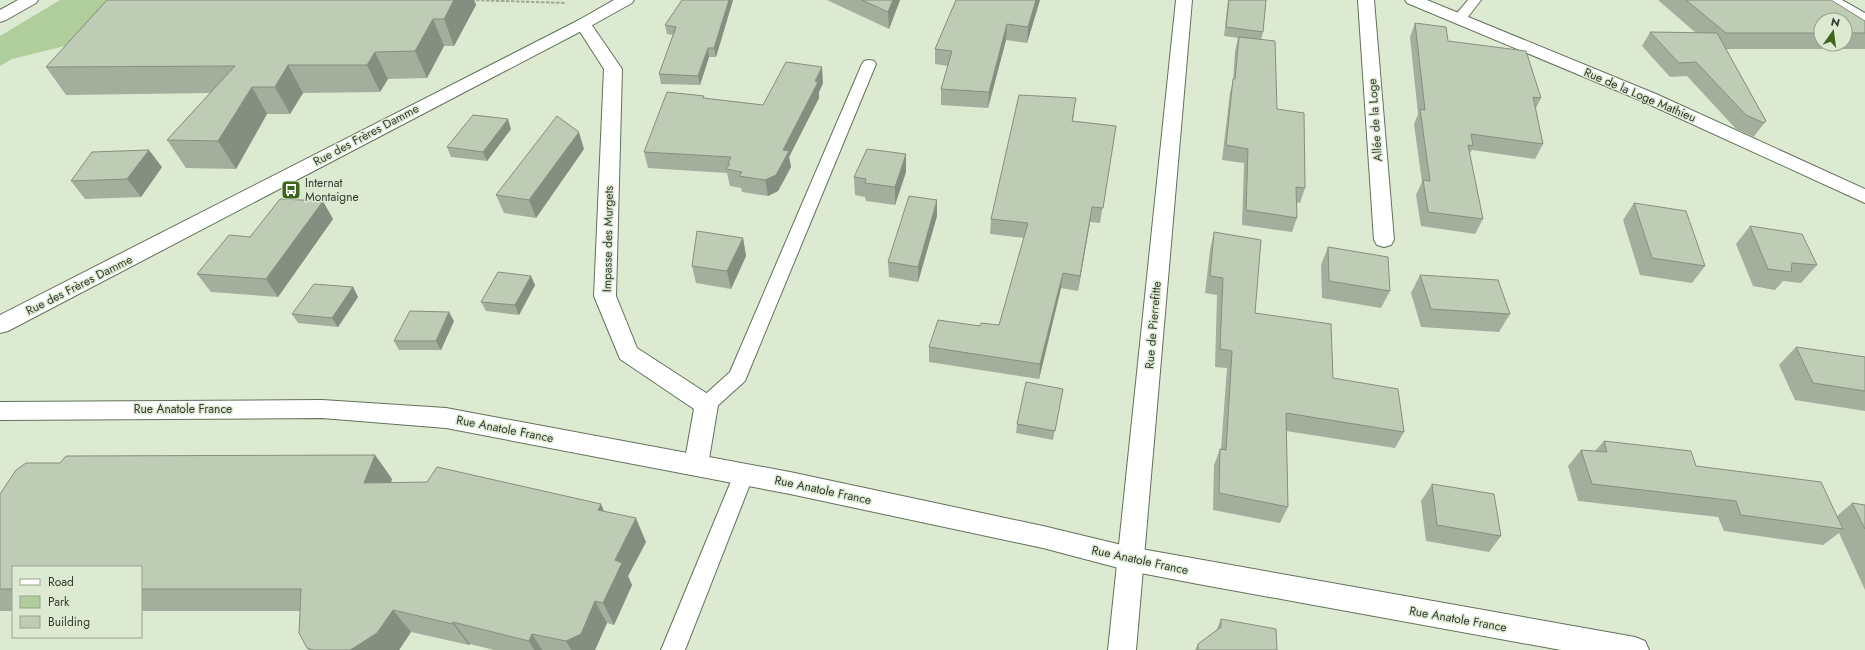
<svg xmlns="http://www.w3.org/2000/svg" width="1865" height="650" font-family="Jost,sans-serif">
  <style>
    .green { fill: #b0cd9c }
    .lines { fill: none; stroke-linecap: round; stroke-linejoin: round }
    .service-casing { stroke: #63705b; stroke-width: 2 }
    .minor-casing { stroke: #63705b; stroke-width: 2 }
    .tertiary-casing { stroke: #63705b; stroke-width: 2 }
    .primary-casing { stroke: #63705b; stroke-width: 2 }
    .path { stroke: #9ea996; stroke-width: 2; stroke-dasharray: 3.5 1.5; stroke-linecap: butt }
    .service { fill: #fff; fill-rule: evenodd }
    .minor { fill: #fff; fill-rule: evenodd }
    .tertiary { fill: #fff; fill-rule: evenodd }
    .primary { fill: #fff; fill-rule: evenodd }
    .wall { fill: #a3af9c; fill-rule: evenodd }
    .shaded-wall { fill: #858f7f }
    .building { fill: #beccb5; stroke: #858f7f }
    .labels { text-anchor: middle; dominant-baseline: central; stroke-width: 3; stroke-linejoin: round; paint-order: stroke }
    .street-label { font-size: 12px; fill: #343930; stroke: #dcead2 }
    .poi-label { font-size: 12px; fill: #343930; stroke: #dcead2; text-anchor: start }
  </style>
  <rect width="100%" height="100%" fill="#dcead2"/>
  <path class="green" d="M60,0h83l-50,26 -28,20 -53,13 -12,7v-30z"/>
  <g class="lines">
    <g class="service-casing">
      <path id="service" d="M1468,0h13l-17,22h-10l-2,-3z
        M869,60l5,1 2,3 -129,312 -2,5 -32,29 -7,3 -7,-3 -3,-5 3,-5 31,-28 132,-308 2,-3z
        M744,465l7,3 3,6 -69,176h-24l73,-176 3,-6z"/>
    </g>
    <g class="minor-casing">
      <path id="minor" d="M1176,0h16l-56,650h-28z
        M1358,0h16l20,240 -3,5 -7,2 -7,-2 -3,-5z
        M1405,0h22l229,94 209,95v14l-221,-101 -237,-99z
        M1822,0h20l23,13v12l-6,-2 -35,-20z
        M583,19l6,2 33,48 -6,227 21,52 77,50 4,7 -10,60 -3,7 -9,3 -9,-3 -3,-7 10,-56 -74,-50 -26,-63 10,-227 -29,-45 2,-3z"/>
    </g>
    <g class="tertiary-casing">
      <path id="tertiary" d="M614,0h20l-2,3 -43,24 -581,304 -8,2v-18l577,-294z
        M322,400l124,8 344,64 253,54 87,21 505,90 10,4 4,9h-88l-363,-66 -68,-13 -87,-23 -253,-54 -344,-66 -124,-10 -322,2v-18z"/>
    </g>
    <g class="primary-casing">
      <path id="primary" d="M18,0h20l-2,3 -30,17 -6,2v-12z"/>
    </g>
    <path class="path" d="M471,0l95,3"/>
    <use href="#service" class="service"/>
    <use href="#minor" class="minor"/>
    <use href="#tertiary" class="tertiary"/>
    <use href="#primary" class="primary"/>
  </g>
  <path class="wall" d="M107,0h367l2,5 -22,41h-10l-17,32 -39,1 -8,13 -77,1 -13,21h-23l-31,55 -50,-1 -19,-28 43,-47 -144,2 -20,-28z
    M682,0h51l-17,57h-7l-9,28 -39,-1 -2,-10 14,-39 -6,-1 -2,-9z
    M827,0h73l-11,29z
    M956,0h84l-13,43 -21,-3 -18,68 -47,-3v-16l7,-23 -13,-2v-15z
    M1228,0h38l-3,32 -2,8 16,69 28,79 -5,15 -4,-1 1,16 -5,14 -50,-7 2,-62 -22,-3 8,-67 3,-12 2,-30 3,-13 -14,-2z
    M1658,0h173l34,21v28h-139l40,72 -11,14 -1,2 -18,-8 -49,-53 -17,1 -28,-31 8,-14 46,1zM1821,20h24v24h-24z
    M1415,23l33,18 93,57 -5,10 7,36 -8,15 -63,-9 -3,4 14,65 -8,15 -54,-8 -5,-31 6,-13 -8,-58 4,-10 -8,-77z
    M823,83l-4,9v6l-30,59 2,10 -13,24 -10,5 -26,-4 -1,-4 -11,-2 -3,-13 -79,-5 -4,-16 61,-54 58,7z
    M1074,113l-1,8 43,5 -16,97 -10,-1 -12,69 -17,-3 -22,91 -110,-17v-15l51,-21 19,-1 25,-87 -34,-4 1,-15z
    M511,129l-24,32 -36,-4 -4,-10z
    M584,149l-48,69 -32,-5 -8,-18z
    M162,167l-21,30 -56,2 -14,-18z
    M906,172l-11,33 -29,-4 -1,-4 -10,-2 -1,-18z
    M1634,203l71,63 -13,17 -52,-8 -17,-55z
    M937,216l-19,66 -29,-5 -1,-15z
    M333,219l-55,78 -67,-5 -14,-18 53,-37z
    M1750,226l67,39 -16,18 -18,-2 -8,9 -22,-4 -17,-42z
    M1214,232l41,81 78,65 71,54 -9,16 -109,-17 2,76 -8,16 -67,-13 1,-45 6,-16h1l6,-81 -12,-1 2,-72 -12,-2 5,-43z
    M743,238l3,18 -15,33 -35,-6 -4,-17z
    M1328,247l62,44 -9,17 -59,-10 -1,-33z
    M1420,275l90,39 -11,18 -78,-5 -10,-34z
    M531,276l4,9 -16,30 -33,-4 -5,-9z
    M353,287l5,10 -20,30 -40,-4 -6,-9z
    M454,321l-13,29h-42l-5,-9z
    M1796,347l69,10v54l-70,-11 -16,-35z
    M1061,398l-8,42 -37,-7 1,-9z
    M1604,441l92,25 141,50 15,-13 13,2v85l-26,-57 -16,12 -99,-14 -6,-14 -140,-16 -10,-35 13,-16 14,1z
    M375,455l17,24 -1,4 213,28 42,31 -18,34 4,9 -18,40 -7,-2 -12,27h-101l-24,-6 -1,1 -58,-13 -12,18h-90l-2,-2 -7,-37h-159v-44h-128v44h-13v-117z
    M1432,484l69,52 -12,16 -63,-11 -5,-40z
    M1221,619l56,31h-82l3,-6 18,-13z"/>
  <path class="shaded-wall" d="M454,0h20l2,5 -22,41 -10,-27z
    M729,0h4l-17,57 -2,-9z
    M893,0h7l-11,29 -1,-17z
    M1036,0h4l-13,43 1,-16z
    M433,19l11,27 -17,32 -12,-27z
    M1007,24l-1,16 -18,68 1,-16z
    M708,48l1,9 -9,28 -2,-9z
    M375,52l13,27 -8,13 -13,-27z
    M288,65l15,28 -13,21 -15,-27z
    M822,67l1,16 -4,9v6l-30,59 2,10 -13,24 -10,5 -3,-16 18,-30z
    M252,87l15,27 -31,55 -18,-28z
    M508,119l3,10 -24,32 -4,-9z
    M579,132l5,17 -48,69 -7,-18z
    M149,150l13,17 -21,30 -14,-18z
    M906,154v18l-11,33v-18z
    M937,200v16l-19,66v-15z
    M323,201l10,18 -55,78 -12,-18z
    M1092,207l-2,15 -12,69 2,-15z
    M743,238l3,18 -15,33 -4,-18z
    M1063,273l-2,15 -22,91 1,-15z
    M531,276l4,9 -16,30 -4,-10z
    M353,287l5,10 -20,30 -6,-9z
    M449,312l5,9 -13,29 -5,-9z
    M375,455l17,24 -10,28 -18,-24z
    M601,504l10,23 -13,-17z
    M636,518l10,24 -18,34 4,9 -18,40 -11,-22 12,-43z
    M595,601l12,22 -12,27h-24l-5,-9z
    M393,610l18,22 -12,18h-49z
    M453,622l17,22 -1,1 -16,-21z
    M532,634l10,16h-8l-5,-9z"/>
  <path class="building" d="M107,0h347l-10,19h-11l-18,32 -40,1 -8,13h-79l-13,22h-23l-34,54 -51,-1 68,-74 -189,1z
    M682,0h47l-15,48h-6l-10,28 -39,-2 17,-47 -11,-2z
    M862,0h31l-5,12z
    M956,0h80l-8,27 -21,-3 -18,68 -48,-3 11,-38 -17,-2z
    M1229,0h37l-3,32 -37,-5z
    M1686,0h145l34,21v12h-20v-13h-24v13h-95z
    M1415,23l31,4 2,14 78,10 15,47 -8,-1 10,47 -72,-10 2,12 -5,-1 15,74 -55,-7 -5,-32 7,1 -10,-72 5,1z
    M1650,32l67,1 49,88 -2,2 -18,-8 -50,-53 -17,1z
    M1239,37l36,4 2,68 27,4 1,75 -9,-1 1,31 -51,-8 2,-61 -22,-4 7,-66h2z
    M786,62l36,5 -7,14 3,1 -35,68 6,1 -13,24 -11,5 -26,-4 3,-4 -16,-3 4,-5 -2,-1 3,-6 -87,-5 23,-60 37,4 -1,2 60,7z
    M1019,95l57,3 -4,23 44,5 -13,82 -11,-1 -12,69 -17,-3 -23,91 -111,-17 9,-27 42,6 1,-3 18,2 29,-102 -37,-4z
    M473,115l35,4 -25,33 -36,-5z
    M557,116l22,16 -50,68 -33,-5z
    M867,149l39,5 -11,33 -30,-4 1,-4 -12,-2z
    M149,150l-22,29 -56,2 21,-29z
    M909,196l28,4 -19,67 -30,-5z
    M280,199l43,2 -57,78 -69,-5 32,-39 21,2z
    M1634,203l52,8 19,55 -53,-8z
    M1750,226l52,8 15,31 -25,-2 -1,9 -23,-3z
    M697,231l46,7 -16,33 -35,-5z
    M1214,232l47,8 -6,73 76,11 2,54 65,11 6,43 -118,-19 2,94 -69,-14 1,-44 6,1 6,-99 -12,-2 3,-71 -13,-2z
    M1328,247l60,10 2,34 -61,-10z
    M498,272l33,4 -16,29 -34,-3z
    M1420,275l78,5 12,34 -79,-5z
    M314,284l39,3 -21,31 -40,-4z
    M410,311l39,1 -13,29h-42z
    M1796,347l69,10v34l-52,-8z
    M1026,382l37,7 -8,42 -38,-7z
    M1604,441l87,10 5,15 125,16 22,47 -102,-14 -5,-14 -144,-17 -11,-34 26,2z
    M375,455l-11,28 63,-1 10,-15 164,37 -3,6 38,8 -21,42 7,3 -19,40 -8,-2 -14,33 -15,7 -34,-7 -3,7 -76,-19v2l-60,-14 -16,23 -25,16 -2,1h-37l-6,-2 -8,-15 2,-44h-160v-22h-128v22h-13v-95l16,-24 10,-7h34l6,-7z
    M1432,484l62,10 7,42 -64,-11z
    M1852,503l13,2v24z
    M1221,619l55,10 1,21h-79v-6l23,-17z"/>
  <defs>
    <g id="bus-square" transform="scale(1)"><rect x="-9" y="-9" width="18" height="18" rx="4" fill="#40641d" stroke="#dcead2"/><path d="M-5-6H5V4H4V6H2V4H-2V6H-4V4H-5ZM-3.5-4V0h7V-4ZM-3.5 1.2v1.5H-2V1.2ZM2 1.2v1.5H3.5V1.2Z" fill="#fff"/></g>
  </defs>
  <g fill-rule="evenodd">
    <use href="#bus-square" x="291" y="190"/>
  </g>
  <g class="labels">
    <g class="street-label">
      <text transform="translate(1640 95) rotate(23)">Rue de la Loge Mathieu</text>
      <text transform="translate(1375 120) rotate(-94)">Allée de la Loge</text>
      <text transform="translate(366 135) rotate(-28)">Rue des Frères Damme</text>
      <text transform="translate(608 239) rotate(-89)">Impasse des Murgets</text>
      <text transform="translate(79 285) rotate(-27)">Rue des Frères Damme</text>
      <text transform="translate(1153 325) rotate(-85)">Rue de Pierrefitte</text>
      <text x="183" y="409">Rue Anatole France</text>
      <text transform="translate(505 429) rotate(11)">Rue Anatole France</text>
      <text transform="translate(823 490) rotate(12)">Rue Anatole France</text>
      <text transform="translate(1140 560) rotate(12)">Rue Anatole France</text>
      <text transform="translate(1458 619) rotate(10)">Rue Anatole France</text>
    </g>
    <g class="poi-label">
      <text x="305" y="183">Internat<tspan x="305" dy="14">Montaigne</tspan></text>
    </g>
  </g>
  <rect x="12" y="566" width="130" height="72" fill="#dcead2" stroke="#99a391"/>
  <rect x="20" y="579" width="20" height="6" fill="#ffffff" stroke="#99a391"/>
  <text x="48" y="586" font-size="12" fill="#343930">Road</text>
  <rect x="20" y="596" width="20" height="12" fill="#b0cd9c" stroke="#99a391"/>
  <text x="48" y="606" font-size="12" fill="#343930">Park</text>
  <rect x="20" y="616" width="20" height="12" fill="#beccb5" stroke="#99a391"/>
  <text x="48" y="626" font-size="12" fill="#343930">Building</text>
  <g transform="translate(1833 32) rotate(14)"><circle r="19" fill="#dcead2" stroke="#99a391"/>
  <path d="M0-3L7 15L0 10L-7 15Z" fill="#40641d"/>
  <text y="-6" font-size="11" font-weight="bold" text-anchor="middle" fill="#343930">N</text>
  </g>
</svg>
